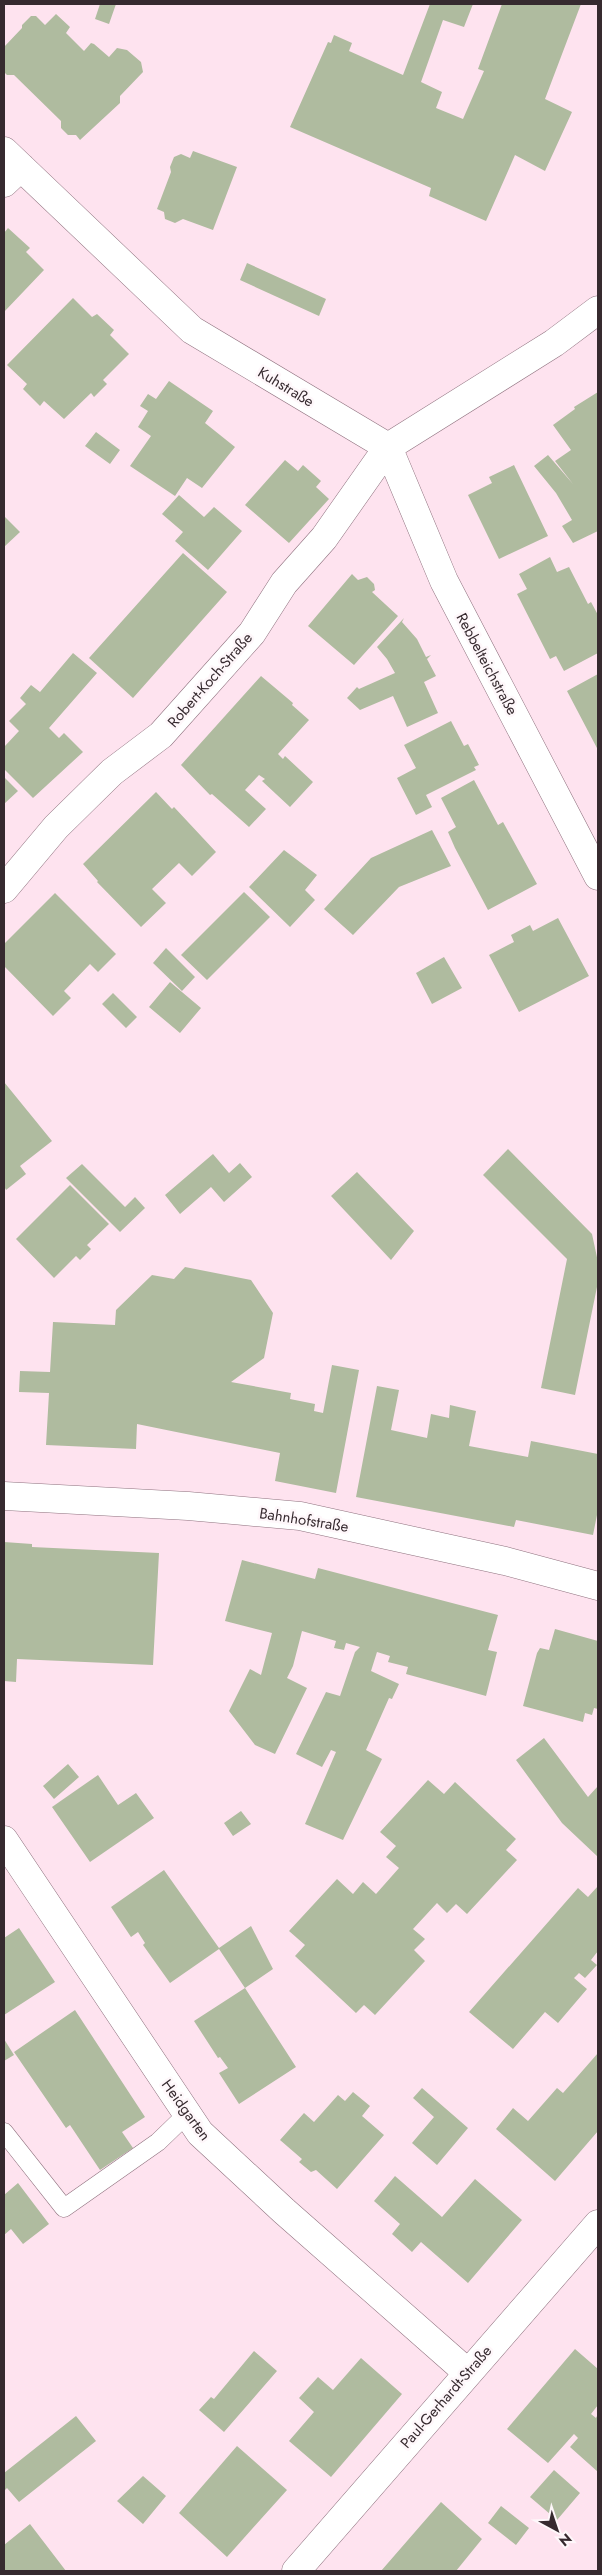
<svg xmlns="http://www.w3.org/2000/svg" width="602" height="2575" font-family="Jost,sans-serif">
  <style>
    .building { fill: #afbb9f }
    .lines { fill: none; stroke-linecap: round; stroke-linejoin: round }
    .lane-casing { stroke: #8f727f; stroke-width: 19 }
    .street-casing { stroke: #8f727f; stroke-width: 29 }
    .secondary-casing { stroke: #8f727f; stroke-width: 29 }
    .lane { stroke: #fff; stroke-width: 18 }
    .street { stroke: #fff; stroke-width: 28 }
    .secondary { stroke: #fff; stroke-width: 28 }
    .labels { text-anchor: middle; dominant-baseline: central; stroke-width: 5; stroke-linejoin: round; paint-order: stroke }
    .street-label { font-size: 15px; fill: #362a2f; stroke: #fef7fa }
  </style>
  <rect width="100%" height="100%" fill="#fee3ef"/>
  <path class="building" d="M100,4h16l-7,20 -14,-5z
    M430,4h43l-9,23 -21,-7 -22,62 21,10 -6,16 27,11 21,-48 -6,-2 24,-65h79l-36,95 27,13 -27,59 -30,-16 -29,66 -57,-25 2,-8 -141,-61 38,-85 3,1 3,-8 18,8 -3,8 54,24z
    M56,14l14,13 -4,6 18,18 7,-8 3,1 15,13 8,-9 10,2 14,12 2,10 -23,24v7l-40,37 -4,-5h-8l-7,-7v-7l-47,-46h-7l-3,-3v-25l18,-19v-3l9,-9h5l9,9z
    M193,151l44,16 -24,63 -30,-11 -8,4 -10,-4 -1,-7 -7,-3 14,-37 -1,-5 4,-10 7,-3 9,4z
    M8,228l22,20 -4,4 18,18 -40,42v-79z
    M247,263l79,36 -7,17 -79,-36z
    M73,298l19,19 5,-3 17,16 -4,5 19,19 -26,26 4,4 -13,13 -3,-4 -27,26 -20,-18 -4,5 -17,-17 4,-5 -20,-19z
    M169,381l44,30 -8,12 30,24 -33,41 -15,-10 -12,18 -45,-30 21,-30 -13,-9 10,-16 -8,-5 8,-12 8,5z
    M598,392v139l-25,12 -11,-17 10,-6 -16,-27 -22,-27 14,-11 25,29 -18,-23 16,-11 -18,-25 22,-16 -1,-2z
    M96,432l24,18 -10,14 -25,-18z
    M285,460l13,11 5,-6 18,16 -5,6 13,12 -40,44 -44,-38z
    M514,465l34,71 -49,23 -31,-64 24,-12 -3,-6z
    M179,495l25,22 10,-10 28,24 -34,39 -33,-29 8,-9 -21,-18z
    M4,516l16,16 -16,15z
    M183,553l44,39 -94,106 -44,-40z
    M550,557l7,15 12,-5 19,37 3,-2 7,13v38l-34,18 -8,-15 -6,3 -33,-65 10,-5 -8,-15z
    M352,574l6,6 9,-3 7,7 1,6 -3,2 26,24 -44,49 -46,-39z
    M404,618l-2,4 15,17 9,18 5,-2 -4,4 9,17 -12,6 14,31 -31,14 -14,-31 -33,14 -13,-12 10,-11 2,2 36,-16 -8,-14 -10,-12z
    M73,653l24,20 -48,55 10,10 5,-5 19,19 -50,46 -29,-29v-22l15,-16 -10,-10 17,-17 -6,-6 11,-13 9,7z
    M598,674v76l-31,-59z
    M261,676l32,27 -1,2 17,15 -31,34 5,5 2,-3 28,26 -23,25 -28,-26 3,-2 -6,-4 -14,15 21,19 -17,18 -37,-33 -2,1 -29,-30z
    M451,721l13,25 4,-2 11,21 -5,2 2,3 -50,25 6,12 -16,8 -19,-37 19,-10 -12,-23z
    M4,777l14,14 -14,13z
    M474,780l24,45 5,-3 34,62 -49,26 -33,-62 -7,-16 8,-5 -15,-29z
    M156,792l16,17 2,-2 42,45 -24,24 -13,-13 -27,26 14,14 -25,24 -44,-45 1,-1 -15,-17z
    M432,830l19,36 -52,21 -46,48 -29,-26 47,-51z
    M284,850l33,25 -12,15 10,10 -25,27 -41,-40z
    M244,892l26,25 -63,63 -26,-25z
    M55,893l61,61 -18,18 -8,-8 -26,27 7,7 -18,18 -49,-50v-22z
    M558,918l31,58 -70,36 -30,-57 25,-13 -3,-7 19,-10 3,6z
    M166,948l29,29 -13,14 -29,-28z
    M444,957l18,31 -30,16 -16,-31z
    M170,982l31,26 -21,25 -31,-26z
    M113,993l24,24 -11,11 -24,-24z
    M4,1082l48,59 -32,25 6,8 -20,16 -2,-4z
    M508,1149l84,85 6,28v20l-23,113 -34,-7 26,-129 -84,-84z
    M213,1154l16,19 11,-10 12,14 -28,25 -13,-15 -31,27 -15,-19z
    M82,1164l43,43 10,-10 10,11 -25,24 -54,-54z
    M357,1172l57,59 -23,29 -60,-64z
    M70,1185l39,39 -22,21 4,4 -11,11 -4,-4 -22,22 -38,-39z
    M185,1267l66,13 22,33 -9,45 -33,24 60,11 -1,6 25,5 -1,7 9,2 9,-48 27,5 -23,123 -61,-12 5,-28 -143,-29 -1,25 -90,-4 3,-52 -30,-1 1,-21 30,1 3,-50 62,3 1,-15 36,-35 22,4z
    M377,1386l22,4 -8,40 36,8 4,-24 18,4 1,-13 26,6 -7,35 59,11 3,-16 67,13v56l-5,25 -77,-15 -2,7 -158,-30z
    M4,1542l28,2v3l127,6 -6,112 -136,-6 -1,23 -12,-1z
    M242,1560l73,19 3,-11 180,47 -10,35 9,2 -11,44 -80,-22 2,-7 -20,-5 2,-6 -13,-4 -6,19 28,13 -7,15 -3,-1 -23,52 16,9 -39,81 -38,-16 31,-72 -5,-2 -9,17 -26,-13 30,-62 14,4 15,-44 5,-5 -14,-4 -2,7 -10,-2 2,-7 -34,-10 -9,35 -6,12 20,10 -32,66 -20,-9 -26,-34 21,-42 11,6 11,-42 -47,-12z
    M555,1629l43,12v68l-4,-1 -2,7 -7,-2 -2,9 -60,-16 14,-53 3,-5 9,2z
    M544,1738l44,59 10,-11v71l-36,-34 -46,-63z
    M68,1764l11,13 -25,22 -11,-13z
    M98,1775l20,30 18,-12 18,25 -64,44 -38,-55z
    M428,1780l16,14 11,-12 61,57 -10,11 11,10 -50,54 -11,-10 -9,9 -10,-10 -24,26 12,10 -11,11 11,11 -50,54 -11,-10 -8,8 -61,-57 10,-11 -16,-14 48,-52 16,15 10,-12 13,12 23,-26 -13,-11 10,-11 -16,-14z
    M241,1811l10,13 -18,12 -9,-13z
    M164,1870l55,78 32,-22 22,43 -28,19 -26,-39 -49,34 -27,-38 2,-2 -7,-11 -7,5 -20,-30z
    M598,1886v65l-7,9 6,5 -12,13 -6,-5 -5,5 13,11 -29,34 -13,-11 -32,37 -44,-37 109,-124 10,9z
    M19,1928l36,54 -51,33v-77z
    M245,1988l51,79 -57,37 -20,-31 9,-5 -8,-11 -2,1 -24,-37z
    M75,2010l70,107 -23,15 11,16 -33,22 -30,-45 -4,3 -52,-76z
    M4,2039l10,16 -10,6z
    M598,2053v78l-43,50 -59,-52 17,-21 15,13 29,-33 6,5z
    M422,2088l46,40 -31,37 -25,-22 22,-26 -21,-19z
    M353,2092l17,14 -8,10 22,19 -47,54 -21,-19 -5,2 -12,-10 3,-3 -22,-19 24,-27 10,9 24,-27 7,6z
    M395,2176l47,41 33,-38 47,41 -54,63 -47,-41 -9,10 -20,-18 8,-10 -26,-23z
    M18,2183l31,41 -26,20 -12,-15 -7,6v-40z
    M575,2349l23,20v36l-7,9 5,4 2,-4v58l-28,-25 8,-9 -4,-4 -26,29 -41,-34z
    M254,2351l23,20 -53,61 -25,-22 12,-13 3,2z
    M361,2358l41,36 -71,83 -42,-36 25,-29 -15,-14 19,-21 15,13z
    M76,2416l20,25 -77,61 -12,-14 -3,3v-18z
    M237,2446l50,44 -60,67 -48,-44z
    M554,2470l26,23 -23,27 -27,-23z
    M143,2476l23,20 -23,28 -26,-23z
    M441,2502l41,37 -26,32h-75z
    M501,2506l28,22 -13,17 -28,-22z
    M30,2524l36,47h-62v-26z"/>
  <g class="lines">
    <g class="lane-casing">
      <path id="lane" d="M4,2132l60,76 94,-66 29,-28"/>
    </g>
    <g class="street-casing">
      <path id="street" d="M4,151l188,179 196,117 166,-104 44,-33
        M4,183l17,-16
        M388,447l56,134 154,295
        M4,889l52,-62 56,-55 49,-37 91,-102 32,-50 40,-45 64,-91
        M4,1840l196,293 84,78 184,162
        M296,2571l302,-347"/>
    </g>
    <g class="secondary-casing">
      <path id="secondary" d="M4,1496l184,10 112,10 205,45 93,25"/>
    </g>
    <use href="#lane" class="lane"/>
    <use href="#street" class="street"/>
    <use href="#secondary" class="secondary"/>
  </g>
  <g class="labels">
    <g class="street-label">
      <text transform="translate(286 387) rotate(31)">Kuhstraße</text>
      <text transform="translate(487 664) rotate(62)">Rebbelteichstraße</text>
      <text transform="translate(210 680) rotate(-49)">Robert-Koch-Straße</text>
      <text transform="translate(304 1520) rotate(9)">Bahnhofstraße</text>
      <text transform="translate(186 2110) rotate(54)">Heidgarten</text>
      <text transform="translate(446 2397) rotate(-49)">Paul-Gerhardt-Straße</text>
    </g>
  </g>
  <rect width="602" height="2575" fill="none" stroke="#362a2f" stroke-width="10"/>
  <g transform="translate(557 2530) rotate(140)" stroke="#fef7fa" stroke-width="4" paint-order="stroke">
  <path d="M0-4L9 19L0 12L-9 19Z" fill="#362a2f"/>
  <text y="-8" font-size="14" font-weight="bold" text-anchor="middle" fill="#362a2f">N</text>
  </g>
</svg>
